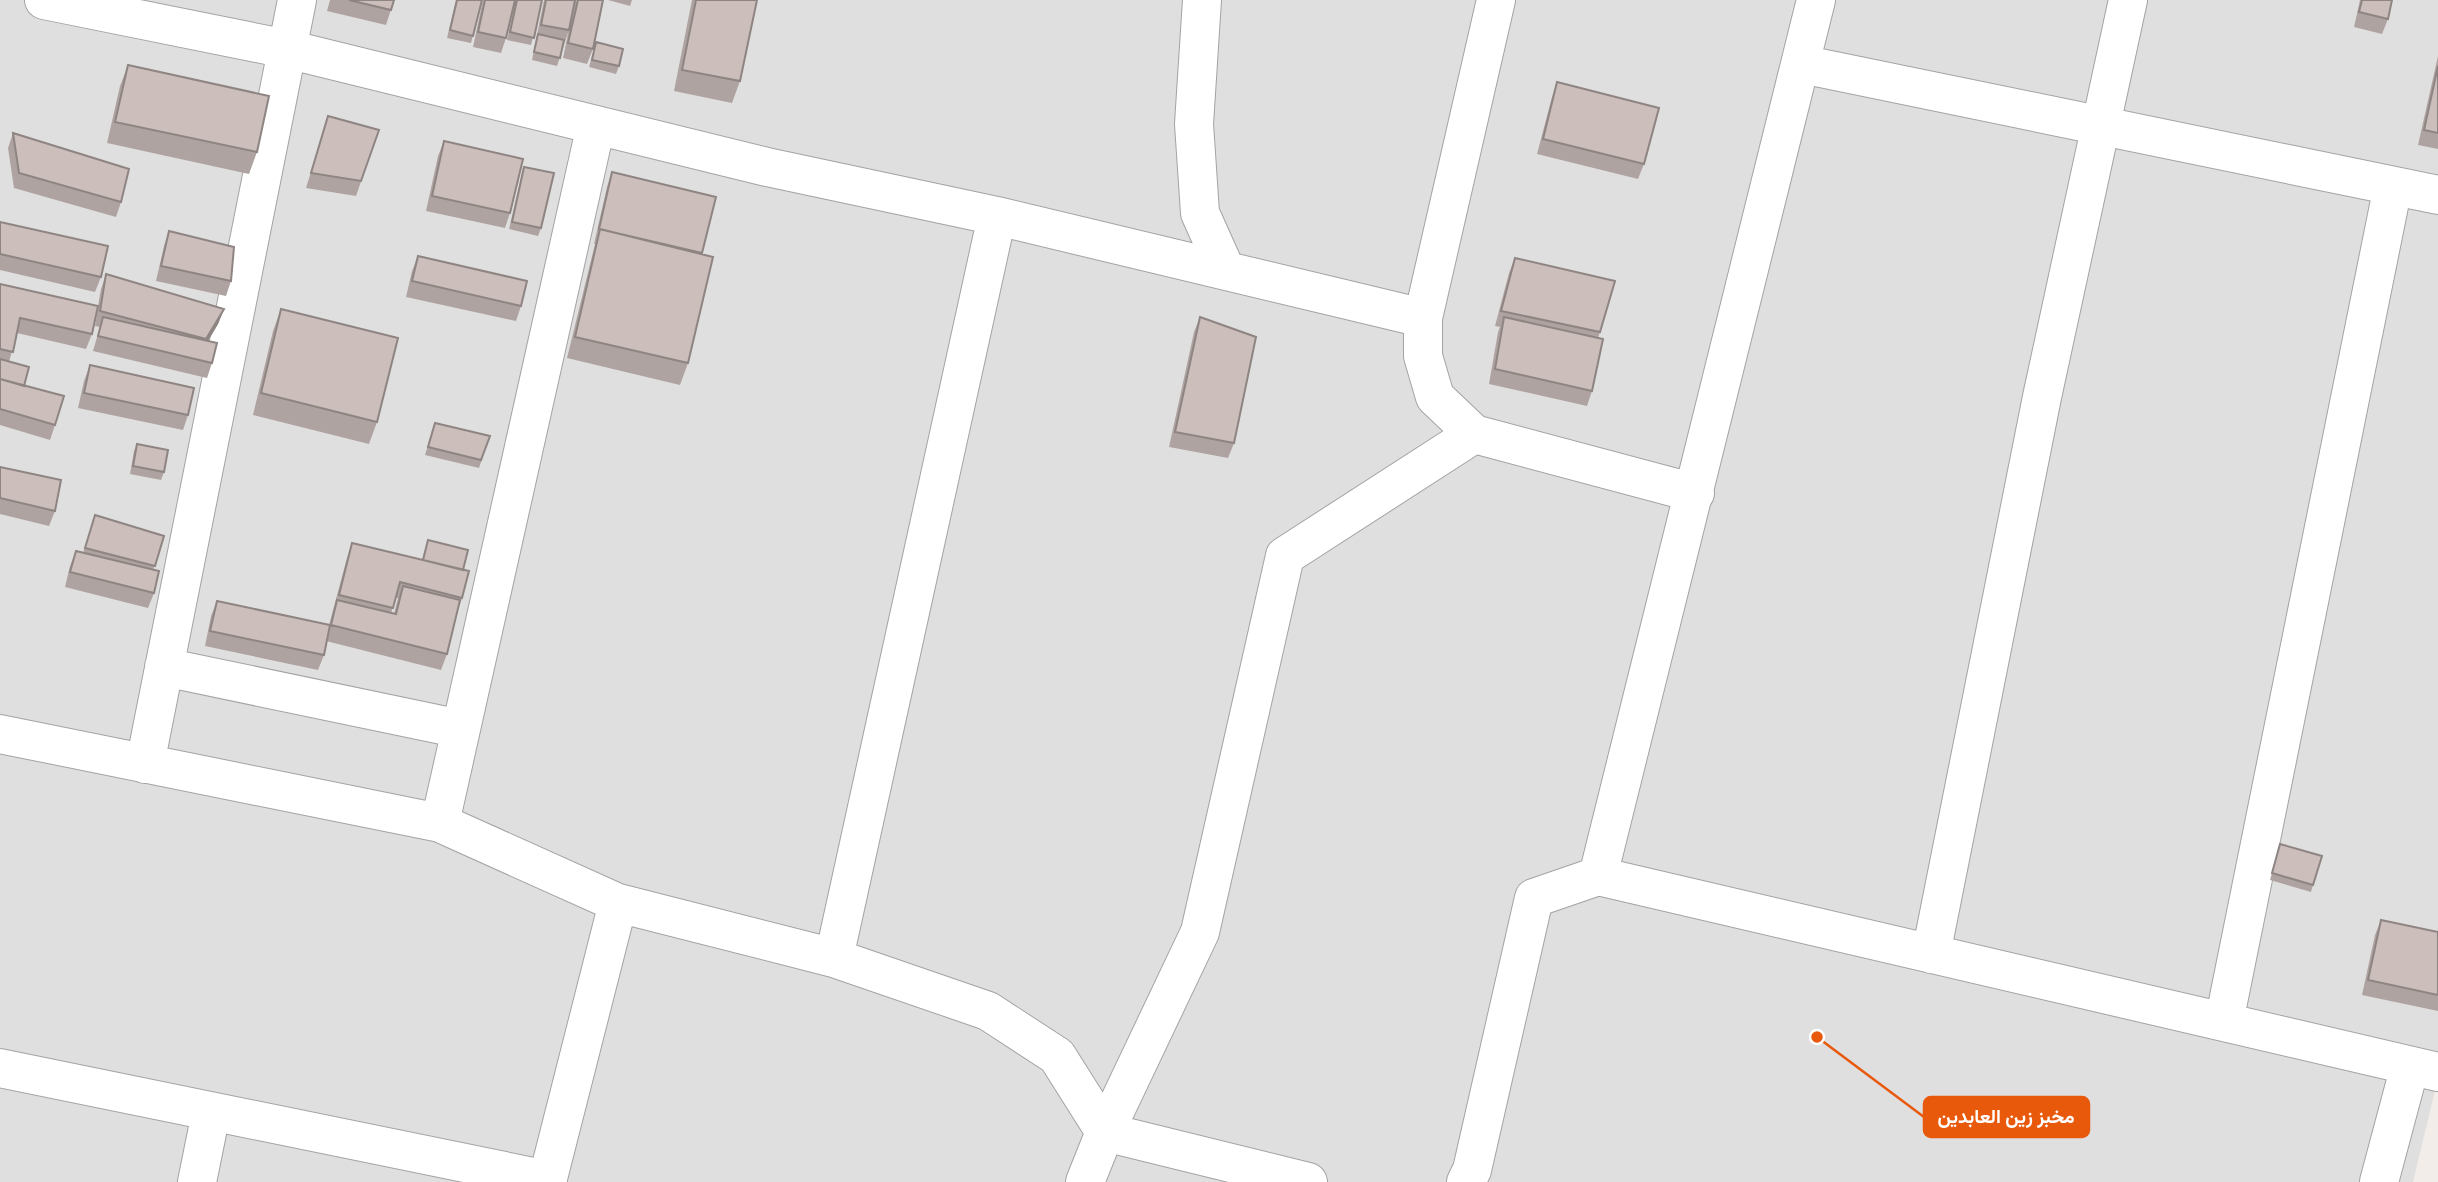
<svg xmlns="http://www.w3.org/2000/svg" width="2438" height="1182" font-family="'Archivo Narrow',Vazirmatn,sans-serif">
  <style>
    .residential { fill: #e0dfdf }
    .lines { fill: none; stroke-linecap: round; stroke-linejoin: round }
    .minor-casing { stroke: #a3a3a3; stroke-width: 40 }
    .minor { stroke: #fff; stroke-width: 38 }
    .wall { fill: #afa3a1; fill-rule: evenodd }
    .shaded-wall { fill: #8e8583 }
    .building { fill: #cbbebb; stroke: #8e8583; stroke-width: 2 }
    .leader { fill: none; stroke: #e8590c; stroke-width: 2.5 }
    .callout-dot { fill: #e8590c; stroke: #fff; stroke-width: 2.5 }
    .callout { fill: #e8590c; stroke: #e8590c; stroke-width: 2.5 }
    .callout-label { font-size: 19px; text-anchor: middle; font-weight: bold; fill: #fff }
  </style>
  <rect width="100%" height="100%" fill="#f2ede8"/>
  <path class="residential" d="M0,0h2438v1078l-25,104h-2413z"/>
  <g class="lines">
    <g class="minor-casing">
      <path id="minor" d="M44,0l243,49 480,118 230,49 426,102
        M1202,0l-8,124 6,89 26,58
        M1496,0l-73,318v38l12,41 39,37 221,59
        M1801,64l637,131
        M164,667l297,62
        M0,734l440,89 178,80 216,55 154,53 69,45 48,76 203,50
        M145,764l152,-764
        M440,823l156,-698
        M1598,876l840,196
        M1931,954l111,-557 86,-397
        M834,958l163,-742
        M2224,1022l169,-836
        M0,1068l548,112
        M197,1182l14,-69
        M547,1182l71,-279
        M1085,1182l20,-50 95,-200 85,-376 189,-122
        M1466,1182l6,-12 62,-272 64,-22 218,-876
        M2379,1182l31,-116"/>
    </g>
    <use href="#minor" class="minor"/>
  </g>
  <path class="wall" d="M330,0h64l-8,25 -59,-14z
    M456,0h26l-11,43 -24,-5z
    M483,0h32l-9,38 -5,15 -28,-6z
    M516,0h26l-11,45 -24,-5z
    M544,0h31l-6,30 -12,36 -25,-6z
    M575,0h28l-10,49 -6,15 -24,-6z
    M608,0h24l-2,6z
    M692,0h65l-17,81 -8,22 -58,-12z
    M2360,0h32l-4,19 -6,15 -28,-7z
    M596,42l23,24 -3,8 -27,-7z
    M2438,56v93l-20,-4z
    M128,65l129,87 -8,22 -142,-31 13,-57z
    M1557,82l87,82 -6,15 -101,-25 15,-57z
    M328,116l51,14 -23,66 -50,-8z
    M13,133l108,69 -5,15 -102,-29 -6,-40z
    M444,141l66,72 -5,15 -79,-17 12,-55z
    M524,167l17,61 -3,8 -29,-7 13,-55z
    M612,172l90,82 -14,109 -8,22 -113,-27 28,-114h-1l13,-57z
    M0,222l101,55 -6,15 -95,-22z
    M169,231l62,50 -5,15 -70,-15 8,-35z
    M418,256l103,50 -5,15 -110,-24 6,-26z
    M1515,258l85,74 -2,6 -6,53 -5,15 -98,-22 9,-52 2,-5 -5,-1 14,-53z
    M106,274l118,35 -6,15 -10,17 4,22 -5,15 -114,-27 7,-24 -5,-1 3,-17 -6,25 -6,15 -69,-16 -8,29 15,24 31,39 -5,15 -50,-15v-141l98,22 3,-17z
    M281,309l96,113 -8,22 -116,-29 20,-84z
    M1200,317l34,126 -6,15 -59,-11 25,-115z
    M90,365l98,50 -5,15 -105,-22 6,-27z
    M432,431l58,5 -11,32 -54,-13z
    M137,444l27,28 -3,8 -31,-6 4,-23z
    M0,467l55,44 -6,15 -49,-12z
    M95,515l69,21 -11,34 1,23 -6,15 -83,-21 5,-21 6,-15 7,2z
    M428,540l35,30 -1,28 -5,15 -10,41 -6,16 -115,-29 -2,14 -6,15 -113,-24 6,-30 6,-15 112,24 18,-67 5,-15 70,17zM396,598h2l-4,16 -3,-1z
    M2280,844l33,41 -2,7 -41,-12z
    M2381,920l57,12v79l-76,-16 13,-60z"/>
  <path class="shaded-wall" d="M224,309l-6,15 -18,30 6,-15z"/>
  <path class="building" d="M349,0h45l-3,10z
    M457,0h25l-9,36 -23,-6z
    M485,0h30l-9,38 -28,-6z
    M517,0h25l-8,38 -24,-6z
    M546,0h29l-6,30 -28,-5z
    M578,0h25l-10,49 -25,-6z
    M696,0h61l-17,81 -58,-11z
    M2362,0h30l-4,19 -29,-7z
    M538,34l26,6 -4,18 -26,-6z
    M596,42l27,7 -4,17 -27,-6z
    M128,65l141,31 -12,56 -142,-30z
    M2438,66v67l-14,-3z
    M1557,82l102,26 -15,56 -101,-25z
    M328,116l51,14 -18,51 -50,-8z
    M13,133l116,36 -8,33 -102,-29z
    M444,141l79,18 -13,54 -78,-17z
    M524,167l30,6 -13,55 -29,-6z
    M612,172l104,25 -14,56 -103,-24z
    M0,222l108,24 -7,31 -101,-23z
    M600,229l113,28 -25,106 -113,-26z
    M169,231l65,16 -3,34 -70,-15z
    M418,256l109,25 -6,25 -109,-25z
    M1515,258l100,23 -15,51 -99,-21z
    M106,274l118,35 -18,30 -106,-28z
    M0,284l98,22 -6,28 -72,-16 -7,34 -13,-3z
    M281,309l117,29 -21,84 -116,-29z
    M103,317l114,26 -5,20 -114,-27z
    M1200,317l56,20 -22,106 -59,-11z
    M1504,317l99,22 -11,52 -97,-22z
    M0,359l29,8 -5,19 -24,-7z
    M90,365l104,23 -6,27 -104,-22z
    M0,379l64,17 -9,29 -55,-16z
    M435,423l55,13 -9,24 -53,-13z
    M137,444l31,6 -4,22 -31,-6z
    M0,467l61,13 -6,31 -55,-13z
    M95,515l69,21 -9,30 -70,-18z
    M428,540l40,10 -5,20 -40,-10z
    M352,543l117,28 -7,27 -62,-16 -7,26 -54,-13z
    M76,551l83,20 -5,22 -84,-21z
    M403,586l57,14 -13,54 -116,-29 6,-25 59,14z
    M217,601l113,24 -6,30 -114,-24z
    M2280,844l42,12 -9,29 -41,-12z
    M2381,920l57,12v63l-70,-15z"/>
  <path class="leader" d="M1817 1037L1924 1117"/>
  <circle class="callout-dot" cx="1817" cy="1037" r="7"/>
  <rect class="callout" x="1924" y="1097" width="165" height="40" rx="7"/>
  <g class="callout-label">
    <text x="2006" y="1123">مخبز زين العابدين</text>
  </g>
</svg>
